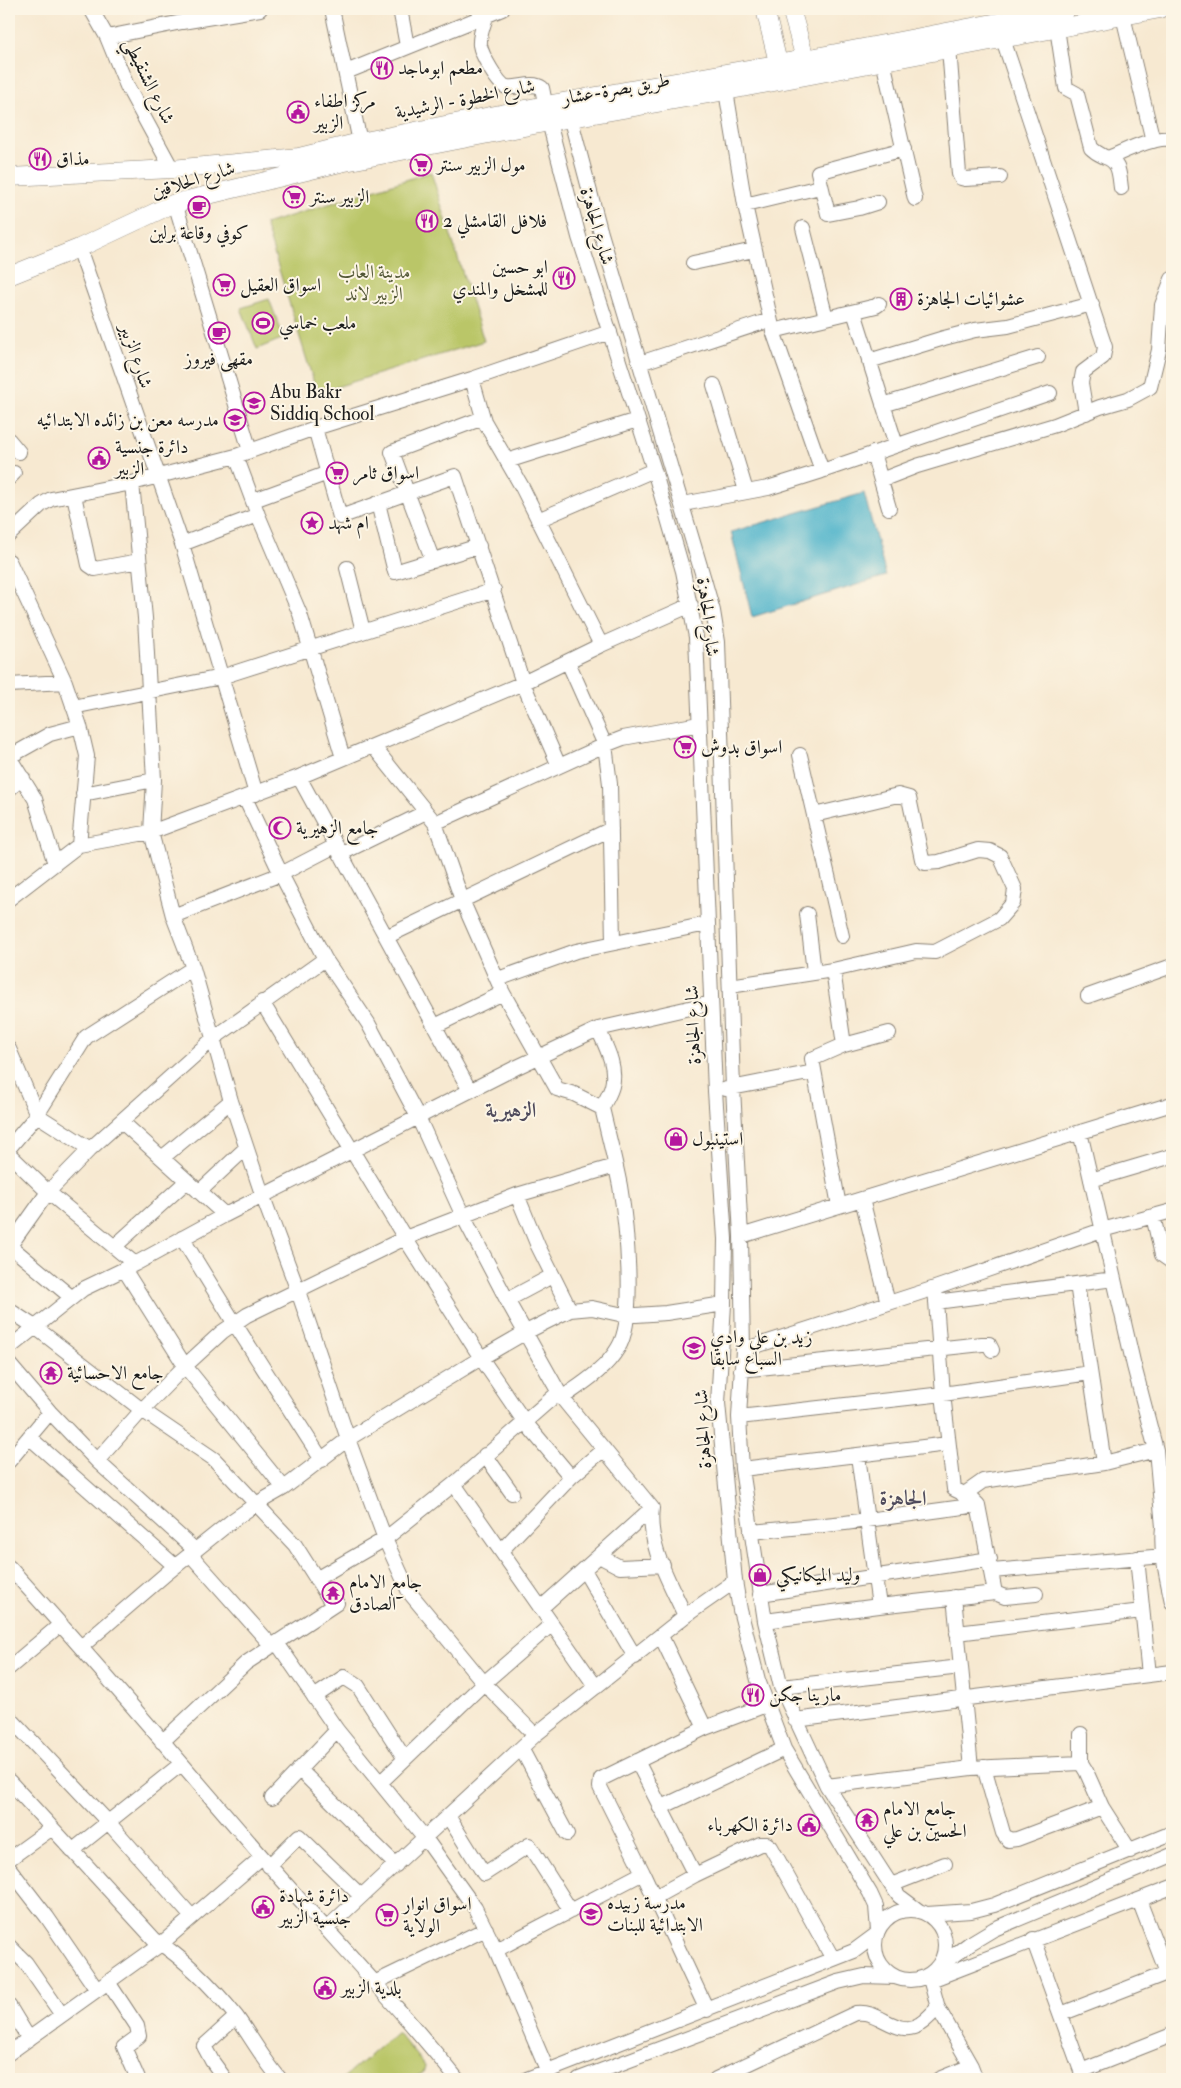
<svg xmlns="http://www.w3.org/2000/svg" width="1181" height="2088" font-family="'IM FELL Double Pica',Amiri,serif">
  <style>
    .green { fill: #bac668; stroke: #6b7142 }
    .water { fill: #4bb2ca; stroke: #346773 }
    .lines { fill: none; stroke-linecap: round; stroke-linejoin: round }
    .minor-casing { stroke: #8a8276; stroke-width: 16 }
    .major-casing { stroke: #8a8276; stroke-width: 19 }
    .minor { stroke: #fff; stroke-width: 14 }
    .major { stroke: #fff; stroke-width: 18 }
    .labels { text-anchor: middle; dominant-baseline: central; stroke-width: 4; stroke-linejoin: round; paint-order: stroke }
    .poi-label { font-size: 19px; fill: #1c1c1c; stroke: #fcf5e5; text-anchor: start }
    .street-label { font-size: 19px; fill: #1c1c1c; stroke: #fcf5e5 }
    .park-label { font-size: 19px; fill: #535837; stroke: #fcf5e5 }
    .quarter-label { font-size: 21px; font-weight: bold; fill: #4f4b5c; stroke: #fcf5e5 }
  </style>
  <rect width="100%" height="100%" fill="#fcf5e5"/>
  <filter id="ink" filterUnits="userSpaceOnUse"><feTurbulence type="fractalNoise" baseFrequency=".02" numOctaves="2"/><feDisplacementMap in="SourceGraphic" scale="10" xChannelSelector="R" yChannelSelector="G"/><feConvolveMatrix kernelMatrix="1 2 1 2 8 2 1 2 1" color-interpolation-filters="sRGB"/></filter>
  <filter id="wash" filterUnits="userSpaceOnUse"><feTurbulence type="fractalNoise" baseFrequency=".0096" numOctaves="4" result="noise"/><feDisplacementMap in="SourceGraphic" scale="20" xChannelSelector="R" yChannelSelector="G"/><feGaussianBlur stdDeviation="1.12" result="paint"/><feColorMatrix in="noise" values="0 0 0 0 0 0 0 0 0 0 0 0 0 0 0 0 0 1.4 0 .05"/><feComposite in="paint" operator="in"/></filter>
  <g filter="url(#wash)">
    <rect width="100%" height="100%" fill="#f7e9d1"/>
    <path class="green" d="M431,172l53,169 -167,52 -52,-169z
      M269,299l15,39 -27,11 -16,-41z
      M397,2032l28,34 -2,7 -12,6h-69z"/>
    <path class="water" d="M864,493l22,83 -134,41 -21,-85z"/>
  </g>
  <g filter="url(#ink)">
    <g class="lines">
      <g class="minor-casing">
        <path id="minor" d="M91,9l16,28 20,49 45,83
          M332,9l28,133
          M400,9l7,37
          M487,14c-3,10 -8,20 -7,31 1,8 18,41 27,42 11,2 25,-6 35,1l7,34 30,115 75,233 29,101 13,66 19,454 10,148 -1,65 -6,99 17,178 5,29 18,70 26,69 86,144 6,13 2,25
          M1123,16l30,125
          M1057,28l9,60 11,6 14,54c5,5 8,6 14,9 15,5 14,17 16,31
          M107,37l75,-15 78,-13
          M1003,39l102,308 -2,10 -20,15 -2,11 5,30
          M949,48l10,126 2,4 4,1 35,-2
          M883,61l32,138
          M346,72l156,-63
          M726,91l19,114 28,126 49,140
          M568,109l32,121 103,346 10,35 5,31 15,446 8,148 2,114 -4,67 3,52 23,152 16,66 46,99 64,99 8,11 20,15
          M1108,158c15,-6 50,-24 64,-18
          M878,202l-19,6 -31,6 -10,-42 86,-23
          M175,203l75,248
          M745,205l75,-18
          M803,228l23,90
          M79,248l103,296 74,250
          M693,263l61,-13
          M854,312l42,133
          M773,331l103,-25 3,-2
          M869,361l75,-23 31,-8 33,-4 84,-22
          M640,363l130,-43
          M472,379l12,42 38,66 79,158
          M714,385l32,106
          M883,405l155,-48
          M315,428l25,89 115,-41 68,207 36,83
          M9,440l10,12
          M873,453l16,55
          M236,456l22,59 42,99 43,144
          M507,461l130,-41
          M9,478l5,-5
          M881,480l36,-14 138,-41 45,-18 28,-8 22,-12 9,-37 3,-45 10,-26
          M132,483l13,135 9,162 -3,52 22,84 20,52 38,133 32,96 35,94 50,148 37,100 24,53 75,91 51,52
          M74,495l15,70 6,4 44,-8
          M254,500l74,-27
          M378,503l17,69 84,-26
          M683,504l85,-16 54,-17 228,-78
          M538,520l116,-50
          M9,535l32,-30 10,-6 81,-16 104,-27 79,-28 157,-49 138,-47
          M182,544l76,-29
          M9,561l56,121 15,44 7,30 -8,89
          M433,561l-41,-109 91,-34
          M347,568l16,63
          M568,662l37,83 5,39 3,159
          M9,685l56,-3
          M73,707l148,-30 273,-87
          M373,746l62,77 27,77 41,93 54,96 17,5 28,14c6,26 13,52 18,78 6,36 17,132 -2,162 -13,22 -35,35 -56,50
          M800,755l42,181
          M299,777l171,314
          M9,789l14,-11
          M83,794l71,-14
          M245,798l36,76 44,85 43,64 50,94 45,99 44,84 55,98 90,110c-5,38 18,74 33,108
          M435,823l170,-78 18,-7 76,-14
          M340,854l86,-42
          M55,864l-20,-65 -26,-42 41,-23 30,-8
          M9,899l70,-54 72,-13 148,-55 224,-94 78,-38 90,-40
          M807,914l7,58
          M173,916l108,-42 54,-28
          M386,937l225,-108
          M833,970l11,75
          M498,979l78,-28 131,-27
          M730,986l103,-16 83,-19 19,1 64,-33 14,-16 2,-14 -15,-33 -10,-5 -12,-1 -39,12 -14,1 -3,-4 -13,-61 -11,-3 -84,20
          M1088,996l84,-30
          M262,1002l143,236 76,120 43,63 47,56
          M435,1026l68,-33
          M598,1029c8,18 19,37 14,57 -2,8 -7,15 -10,22
          M9,1049l28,66 53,34
          M726,1089l88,-17
          M122,1122l103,93
          M1080,1132l54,234 22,84 7,77
          M9,1148l28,-33 49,-78 107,-69
          M9,1154l39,38 87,72
          M162,1158l69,-57
          M1091,1180l81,-24
          M199,1192l47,-44
          M517,1195l21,51 32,64
          M862,1199l26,104
          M839,1206l-27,-147 32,-14 45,-12
          M1153,1216l9,39 10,7
          M741,1236l431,-132
          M182,1238l53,86 87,136
          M10,1246l61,51
          M9,1247l39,-55 42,-43 124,-111 111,-79
          M114,1247l73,-66
          M124,1269l61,97 99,122
          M1077,1284l27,179
          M935,1288l8,106 11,95 16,8 8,8 17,88
          M507,1300l45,-24
          M936,1302l178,-23
          M9,1310l26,17 107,83 72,49 81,86 38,60
          M9,1348l74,-59 52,-25 90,-49 290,-147 83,-39 113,-26
          M743,1350l192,-62 167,-58 70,-19
          M9,1364l41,48 47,49 98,89
          M741,1370l241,-26h7l3,6
          M739,1417l204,-23 147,-21
          M29,1437l146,129
          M485,1455l27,38
          M858,1456l21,150
          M9,1461l41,-49
          M97,1461l45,-51 43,-44 37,-34 25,-17 158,-77 112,-43 98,-29
          M742,1469l206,-25
          M454,1484l142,203
          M963,1495l20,-14 121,-18 52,-13
          M1172,1522l-9,5c-3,24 4,51 9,75
          M751,1532l94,-9 133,-18
          M501,1551l70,-74 33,-28
          M190,1554l82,92
          M599,1556l21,11 43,-2
          M1137,1558l12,117
          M9,1567c89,97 174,199 261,299 62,71 128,139 187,213
          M584,1570l51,87
          M992,1571l172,-15
          M316,1579l69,-40 69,-55 105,-92
          M760,1594l230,-35
          M954,1597l17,171
          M541,1608l111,-100
          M765,1621l114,-15 116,-13 10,4 31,-3
          M957,1633l185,-22
          M661,1636l44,92
          M277,1643l60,87 88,108 50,70 21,42 52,122
          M81,1647l86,-74 66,-53 23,-16 28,-16 64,-49 133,-81 45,-26 44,-22 22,-2 27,6 17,1 30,-2 58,-9
          M9,1668l52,-44
          M781,1687l180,-20
          M314,1697l30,-20 14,9 47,73
          M9,1717l99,105 84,95
          M795,1720l377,-48
          M1081,1734v29l5,8 16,36 28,44
          M162,1742l84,-79 91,-60
          M521,1748l46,86
          M637,1761l58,114
          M984,1767l19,66 5,7 9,-1 85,-32
          M299,1769l97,96
          M9,1781l145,158c32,21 58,47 82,77 15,21 27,43 44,63
          M381,1782l103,-99 68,-59
          M827,1786l144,-18 110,-5
          M272,1798l65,-68
          M660,1808l124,-59
          M448,1816l36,58 45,-29 42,66
          M72,1851l109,-87
          M9,1859l43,-31
          M269,1866l30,-30 62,60
          M9,1868l38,49 50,73
          M891,1885l54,-21
          M655,1897l40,-22 65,-31h7l4,3 62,112
          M1139,1900l28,73
          M875 1945a35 35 0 1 1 70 0a35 35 0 1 1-70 0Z
          M927,1914l44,-3 23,-6 178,-72
          M326,1929l209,-194 150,-119 50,-35
          M1033,1939l51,140
          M9,1946l17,17 36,52
          M496,1950l147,-77
          M938,1967l31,-23 25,-15 178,-74
          M929,1975l9,33 33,58 5,13
          M931,1980l241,-93
          M108,1982l29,44 2,10 -15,11 14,32
          M374,1983l112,-54
          M9,2006l20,33
          M707,2010l-64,-137 -43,-86 1,-8 104,-51 61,-23
          M1061,2014l111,-43
          M9,2053l152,-109 101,-87
          M1081,2071l91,-36
          M225,2079l-13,-18 -8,-15 32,-29
          M527,2079l327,-128 23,-17
          M579,2079l259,-97 26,-6 31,1
          M716,2079l140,-66c23,-4 42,26 64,11 7,-4 12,-11 18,-16
          M939,2079l32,-13"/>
      </g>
      <g class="major-casing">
        <path id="major" d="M765,9l16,66
          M791,9l17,60
          M9,177l163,-8 127,-12 61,-15 186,-37 259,-46 262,-50
          M9,276l70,-28 96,-45 165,-40 209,-41 177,-31 434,-82"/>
      </g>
      <use href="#minor" class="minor"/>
      <use href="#major" class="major"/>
    </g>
  </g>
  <defs>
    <g id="restaurant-ring" transform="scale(1.125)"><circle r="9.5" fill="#fcf5e5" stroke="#b5179e" stroke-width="1.5"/><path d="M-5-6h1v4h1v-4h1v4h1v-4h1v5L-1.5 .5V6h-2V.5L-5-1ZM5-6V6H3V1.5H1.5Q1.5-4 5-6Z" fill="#b5179e"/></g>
    <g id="civic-ring" transform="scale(1.125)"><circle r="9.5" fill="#fcf5e5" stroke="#b5179e" stroke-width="1.5"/><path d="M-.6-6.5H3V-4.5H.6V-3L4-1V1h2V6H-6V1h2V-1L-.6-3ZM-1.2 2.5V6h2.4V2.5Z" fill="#b5179e"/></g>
    <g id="supermarket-ring" transform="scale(1.125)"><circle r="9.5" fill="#fcf5e5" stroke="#b5179e" stroke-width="1.5"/><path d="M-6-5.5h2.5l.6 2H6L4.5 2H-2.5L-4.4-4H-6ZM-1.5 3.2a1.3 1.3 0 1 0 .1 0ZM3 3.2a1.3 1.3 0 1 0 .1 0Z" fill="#b5179e"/></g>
    <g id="cafe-ring" transform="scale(1.125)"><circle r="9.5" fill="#fcf5e5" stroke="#b5179e" stroke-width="1.5"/><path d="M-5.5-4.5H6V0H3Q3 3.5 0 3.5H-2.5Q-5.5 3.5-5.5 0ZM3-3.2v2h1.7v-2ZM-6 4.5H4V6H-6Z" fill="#b5179e"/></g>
    <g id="building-ring" transform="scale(1.125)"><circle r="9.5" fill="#fcf5e5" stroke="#b5179e" stroke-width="1.5"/><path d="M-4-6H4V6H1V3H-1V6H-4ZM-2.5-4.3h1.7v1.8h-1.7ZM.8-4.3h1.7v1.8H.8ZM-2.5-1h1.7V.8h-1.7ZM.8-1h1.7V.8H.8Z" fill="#b5179e"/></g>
    <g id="stadium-ring" transform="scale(1.125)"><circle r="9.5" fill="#fcf5e5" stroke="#b5179e" stroke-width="1.5"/><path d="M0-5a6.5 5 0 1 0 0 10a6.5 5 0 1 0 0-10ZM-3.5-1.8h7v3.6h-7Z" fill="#b5179e"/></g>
    <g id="school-ring" transform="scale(1.125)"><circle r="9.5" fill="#fcf5e5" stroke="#b5179e" stroke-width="1.5"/><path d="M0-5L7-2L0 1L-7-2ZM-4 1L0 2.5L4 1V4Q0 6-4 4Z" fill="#b5179e"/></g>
    <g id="sight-ring" transform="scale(1.125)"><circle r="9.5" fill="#fcf5e5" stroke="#b5179e" stroke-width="1.5"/><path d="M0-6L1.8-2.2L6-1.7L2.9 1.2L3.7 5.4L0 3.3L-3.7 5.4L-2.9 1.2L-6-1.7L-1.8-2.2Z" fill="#b5179e"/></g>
    <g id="mosque-ring" transform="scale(1.125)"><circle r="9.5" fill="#fcf5e5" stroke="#b5179e" stroke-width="1.5"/><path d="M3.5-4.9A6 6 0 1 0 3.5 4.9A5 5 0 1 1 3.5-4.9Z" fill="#b5179e"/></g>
    <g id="shop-ring" transform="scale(1.125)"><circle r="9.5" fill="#fcf5e5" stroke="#b5179e" stroke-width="1.5"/><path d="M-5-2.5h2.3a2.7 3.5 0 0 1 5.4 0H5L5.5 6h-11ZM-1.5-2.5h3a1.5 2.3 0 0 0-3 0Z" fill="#b5179e"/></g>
    <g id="temple-ring" transform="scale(1.125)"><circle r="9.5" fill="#fcf5e5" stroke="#b5179e" stroke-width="1.5"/><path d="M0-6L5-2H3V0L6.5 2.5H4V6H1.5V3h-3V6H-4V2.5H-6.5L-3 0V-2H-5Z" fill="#b5179e"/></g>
  </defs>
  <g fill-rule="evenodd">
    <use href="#restaurant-ring" x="382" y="68"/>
    <use href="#civic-ring" x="298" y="112"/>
    <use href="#restaurant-ring" x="40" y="159"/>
    <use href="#supermarket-ring" x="421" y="165"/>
    <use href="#supermarket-ring" x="294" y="197"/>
    <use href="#cafe-ring" x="199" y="207"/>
    <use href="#restaurant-ring" x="427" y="221"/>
    <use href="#restaurant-ring" x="564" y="278"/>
    <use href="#supermarket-ring" x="224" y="285"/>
    <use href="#building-ring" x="901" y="299"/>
    <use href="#stadium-ring" x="263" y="323"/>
    <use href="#cafe-ring" x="219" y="333"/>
    <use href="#school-ring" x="254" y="403"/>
    <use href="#school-ring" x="235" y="420"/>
    <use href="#civic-ring" x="99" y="458"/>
    <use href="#supermarket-ring" x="337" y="473"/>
    <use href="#sight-ring" x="312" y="523"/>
    <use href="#supermarket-ring" x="685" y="747"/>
    <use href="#mosque-ring" x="280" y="828"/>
    <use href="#shop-ring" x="676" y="1139"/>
    <use href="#school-ring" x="694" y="1348"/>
    <use href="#temple-ring" x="51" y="1373"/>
    <use href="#shop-ring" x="760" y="1575"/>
    <use href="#temple-ring" x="333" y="1593"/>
    <use href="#restaurant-ring" x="753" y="1695"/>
    <use href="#temple-ring" x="867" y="1820"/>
    <use href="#civic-ring" x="809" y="1825"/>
    <use href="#civic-ring" x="263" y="1907"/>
    <use href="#school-ring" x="591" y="1914"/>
    <use href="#supermarket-ring" x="387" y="1915"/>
    <use href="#civic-ring" x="325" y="1988"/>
  </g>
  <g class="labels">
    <g class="poi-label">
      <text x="398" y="68">مطعم ابوماجد</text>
      <text x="314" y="101">مركز اطفاء<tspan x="314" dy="22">الزبير</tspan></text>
      <text x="56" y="159">مذاق</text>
      <text x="437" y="165">مول الزبير سنتر</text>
      <text x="310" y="197">الزبير سنتر</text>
      <text x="443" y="221">فلافل القامشلي 2</text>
      <text x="199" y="233" text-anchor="middle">كوفي وقاعة برلين</text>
      <text x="548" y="267" text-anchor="end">ابو حسين<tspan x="548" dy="22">للمشخل والمندي</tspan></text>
      <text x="240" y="285">اسواق العقيل</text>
      <text x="917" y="299">عشوائيات الجاهزة</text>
      <text x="279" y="323">ملعب خماسي</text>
      <text x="219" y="359" text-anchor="middle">مقهى فيروز</text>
      <text x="270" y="392">Abu Bakr<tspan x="270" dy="22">Siddiq School</tspan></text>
      <text x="219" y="420" text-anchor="end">مدرسه معن بن زائده الابتدائيه</text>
      <text x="115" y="447">دائرة جنسية<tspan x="115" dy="22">الزبير</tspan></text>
      <text x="353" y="473">اسواق ثامر</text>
      <text x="328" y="523">ام شهد</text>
      <text x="701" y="747">اسواق بدوش</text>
      <text x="296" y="828">جامع الزهيرية</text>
      <text x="692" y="1139">استينبول</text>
      <text x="710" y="1337">زيد بن علي وادي<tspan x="710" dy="22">السباع سابقا</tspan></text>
      <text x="67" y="1373">جامع الاحسائية</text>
      <text x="776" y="1575">وليد الميكانيكي</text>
      <text x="349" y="1582">جامع الامام<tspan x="349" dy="22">الصادق</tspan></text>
      <text x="769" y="1695">مارينا جكن</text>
      <text x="883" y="1809">جامع الامام<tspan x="883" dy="22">الحسين بن علي</tspan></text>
      <text x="793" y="1825" text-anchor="end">دائرة الكهرباء</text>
      <text x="279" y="1896">دائرة شهادة<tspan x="279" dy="22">جنسية الزبير</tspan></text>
      <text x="607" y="1903">مدرسة زبيده<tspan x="607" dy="22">الابتدائية للبنات</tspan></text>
      <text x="403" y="1904">اسواق انوار<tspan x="403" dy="22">الولاية</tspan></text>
      <text x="341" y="1988">بلدية الزبير</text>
    </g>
    <g class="street-label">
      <text transform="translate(149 81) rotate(64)">شارع الشنقيطي</text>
      <text transform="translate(616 89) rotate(-10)">طريق بصرة-عشار</text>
      <text transform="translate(465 99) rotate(-11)">شارع الخطوة - الرشيدية</text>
      <text transform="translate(193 180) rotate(-17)">شارع الحلاقين</text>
      <text transform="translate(597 226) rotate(74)">شارع الجاهزة</text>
      <text transform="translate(136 356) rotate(71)">شارع الزبير</text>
      <text transform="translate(708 617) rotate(83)">شارع الجاهزة</text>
      <text transform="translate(693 1025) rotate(-92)">شارع الجاهزة</text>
      <text transform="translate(703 1429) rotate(-93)">شارع الجاهزة</text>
    </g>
    <g class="park-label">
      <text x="374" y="272">مدينة العاب<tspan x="374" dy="22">الزبير لاند</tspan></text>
    </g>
    <g class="quarter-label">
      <text x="511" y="1110">الزهيرية</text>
      <text x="903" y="1498">الجاهزة</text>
    </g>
  </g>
  <rect width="1181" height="2088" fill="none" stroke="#fcf5e5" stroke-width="30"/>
</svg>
